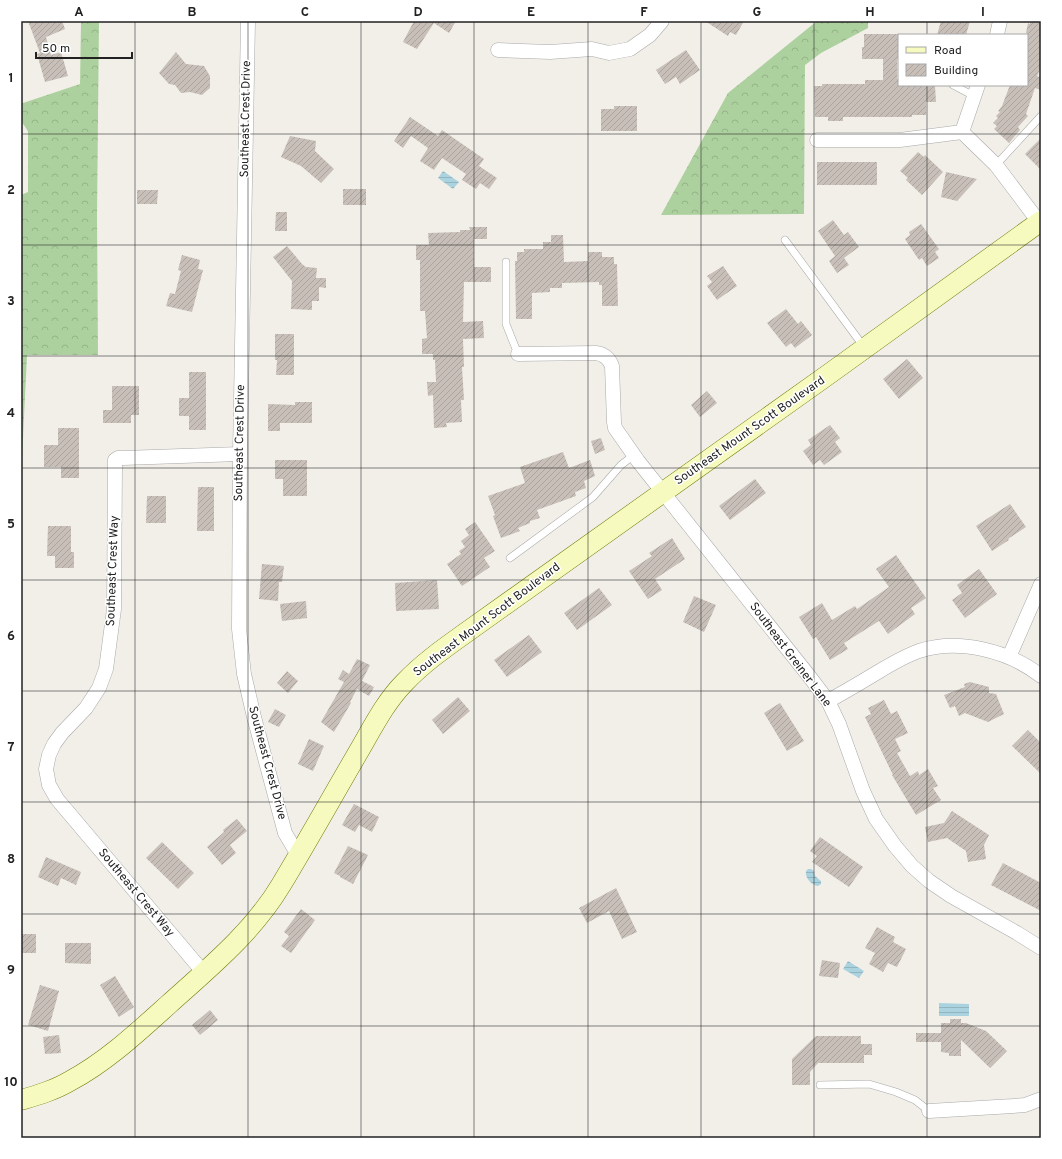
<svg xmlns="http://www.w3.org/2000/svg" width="1062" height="1159" font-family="Overpass,sans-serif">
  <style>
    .forest { fill: url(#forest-crowns) }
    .water { fill: url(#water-rules) }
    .building { fill: url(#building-hatch) }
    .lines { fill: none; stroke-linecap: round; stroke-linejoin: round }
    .lane-casing { stroke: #a9a9a9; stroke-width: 8 }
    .street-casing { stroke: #a9a9a9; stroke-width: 15 }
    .secondary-casing { stroke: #707d05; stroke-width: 21 }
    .lane { stroke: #fff; stroke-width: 7 }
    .street { stroke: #fff; stroke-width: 14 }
    .secondary { stroke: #f7fabf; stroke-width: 20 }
    .grid { fill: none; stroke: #222; stroke-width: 1; stroke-opacity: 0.55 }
    .labels { text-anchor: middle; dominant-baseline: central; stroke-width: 3; stroke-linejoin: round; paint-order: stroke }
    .street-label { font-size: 12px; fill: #222; stroke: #fff }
    .neatline { fill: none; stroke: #222; stroke-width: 1.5 }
    .grid-label { font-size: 13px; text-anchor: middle; font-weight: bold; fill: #222 }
  </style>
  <defs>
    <pattern id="forest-crowns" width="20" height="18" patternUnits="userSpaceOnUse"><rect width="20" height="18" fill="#add19e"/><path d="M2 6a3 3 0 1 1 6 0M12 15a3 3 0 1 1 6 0" fill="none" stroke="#95b388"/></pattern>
    <pattern id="water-rules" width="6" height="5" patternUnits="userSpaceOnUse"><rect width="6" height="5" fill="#aad3df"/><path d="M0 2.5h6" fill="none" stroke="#92b5bf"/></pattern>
    <pattern id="building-hatch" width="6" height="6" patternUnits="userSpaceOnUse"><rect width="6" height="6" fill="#c7bfb8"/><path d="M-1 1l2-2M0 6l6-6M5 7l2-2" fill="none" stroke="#aba49e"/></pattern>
  </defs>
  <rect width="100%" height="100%" fill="#f2efe9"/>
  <path class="forest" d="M81,21h18l-2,194 1,140h-71l-6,124v-284l7,-3v-61l-7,-10v-20l2,2 57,-19z
    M817,21h51v7l-47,25 -16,12 -1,149 -143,1 67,-122z"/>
  <path class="water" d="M443,171l16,11 -6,7 -15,-11z
    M808,869h3l3,2 1,5 6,5v3l-3,2c-7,-1 -13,-8 -12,-15z
    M848,961l16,10 -5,7 -16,-9z
    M939,1003l30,1v12h-30z"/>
  <path class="building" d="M28,21h34l3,8 -19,8 5,18 10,-3 7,24 -23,6 -8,-28 3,-1z
    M414,21h42l-7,12 -15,-10 -17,26 -14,-7z
    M705,21h39l-8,14 -6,-3 -2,4z
    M941,21h29l-4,14h-29z
    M1030,21h11v46l-4,9 4,2v12l-6,-2 -9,26 2,2 -10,11 2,3 -11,13 -15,-14 3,-3 -4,-3 5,-5 -2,-2 4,-4 -2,-1 4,-5 8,-21h17v-52h-1l2,-10 2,1z
    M864,34h35v25h-2v20h2v6l36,1 1,16h-10v13h-14v2h-69v4h-15v-4h-13l-1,-31h8v-2h43v-4h18v-21h-21v-12h2z
    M686,50l14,20 -20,14 -4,-7 -11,7 -9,-14z
    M176,52l10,12 18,2 6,10v12l-8,7 -12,-3 -9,1 -6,-8 -6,-1 -10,-11z
    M614,106h23v25h-36v-22h13z
    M410,117l28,19 4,-6 42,29 -5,7 18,12 -8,11 -9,-6 -4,6 -14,-9 4,-6 -24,-16 -8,12 -14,-9 8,-13 -17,-12 -8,12 -9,-7z
    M290,136l26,5 -1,10 19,18 -13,14 -20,-17 -20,-9z
    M1041,138v32l-16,-16z
    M918,152l6,5 1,-2 18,17 -21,23 -16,-15 2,-2 -8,-7z
    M817,162h60v23h-60z
    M946,172l31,7 -20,22 -16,-4z
    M343,189h23v16h-23z
    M137,190h21l-1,14h-20z
    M276,212h11v19h-12z
    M833,220l11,15 4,-3 11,15 -15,11 5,7 -12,8 -8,-12 6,-5 -17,-25z
    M921,224l18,25 -4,3 4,6 -12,8 -5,-8 -3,2 -14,-21 5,-4 -1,-3z
    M469,227h18v12h-13v28h17v15h-27l-1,40 20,-1 1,17 -21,1 1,28h-2l2,33h-3l1,22 -16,1 1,4 -13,1 -1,-33 -5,1 -1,-14h9l-1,-22h-2v-6h-11v-15l5,-1 -2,-27h-5v-51h-4v-15h13l-1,-12 32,-1v-2h10z
    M551,235h12l1,27 24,-1v-9h14v5h12v7h3l1,42h-16v-21h-3v-3l-37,1v5h-12v4l-18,1v26h-16l-1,-58h2v-9h7v-3h19v-7h8z
    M287,246l15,18 4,3 11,1 -1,10h10v10l-7,-1v14h-7v9l-21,-1 1,-28 -19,-24z
    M182,255l18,5 -2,9 5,1 -11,42 -26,-6 4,-13 5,1 6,-23 -3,-1z
    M723,266l14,20 -20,14 -10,-14 5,-4 -5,-6z
    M786,309l12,15 3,-3 11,14 -17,13 -4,-5 -5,4 -19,-24z
    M275,334h19v41h-18l1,-15h-2z
    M907,359l16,19 -24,21 -16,-20z
    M189,372h17v58h-17v-14h-10v-18h10z
    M112,386h27v29h-8v8h-28v-13h9z
    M707,391l10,12 -17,14 -9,-12z
    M295,402h17v21h-32v8h-12v-27l27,1z
    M830,425l10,13 -5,4 7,10 -18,13 -4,-5 -7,5 -10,-14 8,-6 -3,-5z
    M58,428h21v50h-18v-11h-17v-22h14z
    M601,438l4,12 -10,4 -4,-13z
    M563,452l6,16 21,-8 5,16 -11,5 2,7 -11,4 1,4 -39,14 3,8 -10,3v2l-12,5 2,3 -19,7 -8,-22 2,-1 -7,-19 37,-13 -5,-16z
    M275,460h32v36h-24v-17h-8z
    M755,479l11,14 -36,27 -11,-14z
    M198,487h16v44h-17z
    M147,496h19v27h-20z
    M1010,504l16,23 -18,12 1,1 -17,11 -16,-25z
    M475,522l20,29 -11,7 6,9 -28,19 -15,-22 14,-10 -2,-3 6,-4 -4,-6 8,-6 -4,-6z
    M48,526h23v26h3v16h-19v-12h-8z
    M672,538l13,21 -30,20 7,11 -14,9 -19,-28 23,-15 -3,-3z
    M896,555l30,43 -15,10 4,6 -27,20 -9,-13 -35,22 4,6 -18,11 -14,-23 -3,2 -14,-22 23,-14 10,17 23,-14 2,3 32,-22 -13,-18z
    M262,564l22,2 -2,16h-3l-1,19 -19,-2z
    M979,569l18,25 -32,24 -13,-18 10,-7 -5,-8z
    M437,580l2,29 -43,2 -1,-28z
    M599,588l13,17 -35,25 -13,-17z
    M694,596l22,9 -12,27 -21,-10z
    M306,601l1,17 -25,3 -2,-17z
    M529,635l13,17 -35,25 -13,-17z
    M357,659l13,6 -8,16 12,6 -5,9 -12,-7 -7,13 1,1 -17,29 -13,-10 23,-40 -6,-3 5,-9 6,4z
    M287,671l11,10 -10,12 -11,-10z
    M970,682l19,5v6l7,1 8,20 -16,8 -23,-9 -6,3 -4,-10 -5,2 -6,-13 21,-8 -1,-3z
    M458,697l12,14 -27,23 -11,-14z
    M884,700l7,14 6,-3 11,22 -13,6 6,12 -4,2 13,23 8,-5 1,4 9,-6 10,17 -5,2 8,12 -25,15 -24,-40h1l-28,-58 6,-3 -3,-6z
    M780,703l24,38 -17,10 -23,-38z
    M275,709l11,6 -7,12 -11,-5z
    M1028,730l13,13v31l-29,-28z
    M309,739l15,7 -11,25 -15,-7z
    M354,804l25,13 -7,15 -13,-7 -4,7 -13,-7z
    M952,811l37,24 -5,10 2,14 -18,3 -2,-11 -19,-13 -19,4 -3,-15 19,-4z
    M237,819l10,12 -17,14 6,8 -14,12 -15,-18 17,-15 -1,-2z
    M820,837l43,30 -14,20 -37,-25 5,-6 -7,-5z
    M162,842l32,31 -16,16 -32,-31z
    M348,846l20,9 -15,29 -13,-7v-1l-6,-3z
    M46,857l35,15 -5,13 -15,-7 -3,8 -20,-9z
    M1003,863l38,20v28l-50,-26z
    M616,888l21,44 -15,7 -13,-28 -22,12 -8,-15z
    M301,909l14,11 -24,33 -10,-7 8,-10 -5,-4z
    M877,927l18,10 -2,5 13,7 -9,18 -9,-4 -5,9 -14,-8 6,-11 -10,-5z
    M21,934h15v19h-15z
    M65,943h26v21l-26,-1z
    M822,960l18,3 -2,15 -19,-2z
    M115,976l19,31 -15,10 -19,-32z
    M40,985l19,6 -11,40 -20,-6z
    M210,1010l8,10 -18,15 -8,-10z
    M950,1019h11v4h5l20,8 21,20 -17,17 -29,-28v16h-12v-3l-8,-1v-10h-25v-9h25v-10h9z
    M59,1035l2,18 -16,1 -2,-17z
    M816,1036h45v8h11v11h-8v8h-46l-8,9v13h-18v-26z"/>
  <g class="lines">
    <g class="lane-casing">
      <path id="lane" d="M953,85l21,11
        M996,165l45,-49
        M785,240l79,107
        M506,262v62l12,30
        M510,558l83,-61 28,-32 13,-10
        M820,1085l49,-1 27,8 19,8 14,11"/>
    </g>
    <g class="street-casing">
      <path id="street" d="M248,21l-8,433 -1,175 5,45 10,43 31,116 13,22
        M997,35l1,-5 2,-9
        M498,50l52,2 42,-3 17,4 21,-4 20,-14 12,-14
        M978,85l-16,47 34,33 43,57
        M817,140h83l62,-8
        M518,354l78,-1c8,1 13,5 16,13l2,56 1,6 23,33 171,215 19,25 11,23 24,67 13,28 19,27 17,20 17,15 22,15 66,37 24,15
        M1009,657l32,-73
        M828,701c15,-8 30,-17 45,-26 15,-9 29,-18 46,-24 40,-13 90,0 122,25
        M204,973l-147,-174 -8,-14 -3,-16 3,-14 5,-11 8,-11 24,-25 13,-20 7,-19 8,-60 1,-144v-5l3,-2h5l117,-4
        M929,1111l84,-5 12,-1 16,-6"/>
    </g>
    <g class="secondary-casing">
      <path id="secondary" d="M21,1100c17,-5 34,-10 49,-19 36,-19 69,-50 99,-77 40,-36 84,-72 112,-119 26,-43 50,-86 75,-129 15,-25 28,-53 49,-74 17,-18 38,-33 59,-48l365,-260 212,-153"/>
    </g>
    <use href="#lane" class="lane"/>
    <use href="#street" class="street"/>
    <use href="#secondary" class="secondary"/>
  </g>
  <path class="grid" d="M135,21v1117M248,21v1117M361,21v1117M474,21v1117M588,21v1117M701,21v1117M814,21v1117M927,21v14M927,85v1053M21,134h1020M21,245h1020M21,356h1020M21,468h1020M21,580h1020M21,691h1020M21,802h1020M21,914h1020M21,1026h1020"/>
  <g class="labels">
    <g class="street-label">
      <text transform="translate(246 119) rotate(-89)">Southeast Crest Drive</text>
      <text transform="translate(750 431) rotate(-35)">Southeast Mount Scott Boulevard</text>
      <text transform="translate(240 443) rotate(-89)">Southeast Crest Drive</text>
      <text transform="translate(113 571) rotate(-88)">Southeast Crest Way</text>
      <text transform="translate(487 620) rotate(-37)">Southeast Mount Scott Boulevard</text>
      <text transform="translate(790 655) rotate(53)">Southeast Greiner Lane</text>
      <text transform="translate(267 763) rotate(75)">Southeast Crest Drive</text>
      <text transform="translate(136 893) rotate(50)">Southeast Crest Way</text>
    </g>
  </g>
  <rect width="1062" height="1159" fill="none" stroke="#ffffff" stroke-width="44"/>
  <rect x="898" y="34" width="130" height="52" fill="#ffffff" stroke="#a7a7a7"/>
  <rect x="906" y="47" width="20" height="6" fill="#f7fabf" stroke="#a7a7a7"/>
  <text x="934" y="54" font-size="12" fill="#222222">Road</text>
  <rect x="906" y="64" width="20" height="12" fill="url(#building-hatch)" stroke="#a7a7a7"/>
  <text x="934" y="74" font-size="12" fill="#222222">Building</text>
  <path d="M36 52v6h96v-6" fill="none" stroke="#222222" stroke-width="2"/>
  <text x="42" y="52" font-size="12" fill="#222222" stroke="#ffffff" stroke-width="3" paint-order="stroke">50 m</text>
  <rect x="22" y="22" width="1018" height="1115" class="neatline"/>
  <g class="grid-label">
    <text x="79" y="16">A</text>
    <text x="192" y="16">B</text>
    <text x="305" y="16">C</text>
    <text x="418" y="16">D</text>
    <text x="531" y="16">E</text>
    <text x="644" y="16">F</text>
    <text x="757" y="16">G</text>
    <text x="870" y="16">H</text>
    <text x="983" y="16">I</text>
    <text x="11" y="82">1</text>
    <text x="11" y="194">2</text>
    <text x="11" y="305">3</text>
    <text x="11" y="417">4</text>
    <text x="11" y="528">5</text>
    <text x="11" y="640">6</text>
    <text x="11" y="751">7</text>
    <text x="11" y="863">8</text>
    <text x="11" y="974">9</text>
    <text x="11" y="1086">10</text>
  </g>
</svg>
